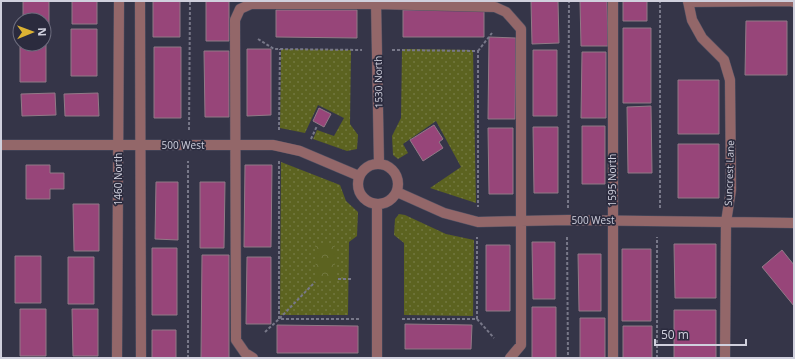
<svg xmlns="http://www.w3.org/2000/svg" width="795" height="359" font-family="'Open Sans',sans-serif">
  <style>
    .grass { fill: url(#grass-dots) }
    .park { fill: url(#park-crowns) }
    .building { fill: #974579; stroke: #917a87 }
    .lines { fill: none; stroke-linecap: round; stroke-linejoin: round }
    .minor-casing { stroke: #515163; stroke-width: 11 }
    .path { stroke: #787889; stroke-width: 2; stroke-dasharray: 3 2; stroke-linecap: butt }
    .minor { stroke: #936769; stroke-width: 10 }
    .labels { text-anchor: middle; dominant-baseline: central; stroke-width: 3.5; stroke-linejoin: round; paint-order: stroke }
    .street-label { font-size: 10px; fill: #d0d0dd; stroke: #2b2b3e }
  </style>
  <defs>
    <pattern id="grass-dots" width="8" height="8" patternUnits="userSpaceOnUse"><rect width="8" height="8" fill="#5c6320"/><path d="M2 2h.1M6 6h.1" fill="none" stroke="#727840" stroke-width="1.8" stroke-linecap="round"/></pattern>
    <pattern id="park-crowns" width="20" height="18" patternUnits="userSpaceOnUse"><rect width="20" height="18" fill="#5c6320"/><path d="M2 6a3 3 0 1 1 6 0M12 15a3 3 0 1 1 6 0" fill="none" stroke="#727840"/></pattern>
  </defs>
  <rect width="100%" height="100%" fill="#353548"/>
  <path class="grass" d="M281,49l70,1 -1,74 8,11 -1,14 -10,2 -34,-12 4,-9 17,6 10,-18 -26,-13 -13,28 -25,-5z
    M402,49l71,1 3,153 -46,-15 31,-21 -25,-46 -33,23 5,9 -10,6 -5,-4 -1,-19 9,-18z
    M281,162l59,23 6,16 12,11 -1,24 -8,6 -1,73h-68z
    M399,214l6,1 41,19 28,6 -1,76 -69,-1v-72l-10,-8 1,-16z"/>
  <path class="park" d="M315,245h20v35h-19z"/>
  <path class="building" d="M23,1h26v26h-5v-7h-21z
    M72,1h25v23h-25z
    M153,1h27v36h-27z
    M206,1h23v40h-23z
    M531,1h27l1,42 -27,1z
    M580,1h27l1,45h-27z
    M623,1h24v20h-24z
    M276,10h81v28l-81,-1z
    M403,10h81v27h-81z
    M746,21h41v54h-42z
    M623,28h28v75h-28z
    M71,29h26v47h-26z
    M44,35h2v47h-26v-38h24z
    M489,37l27,1 -1,81h-27z
    M154,47h27v71h-27z
    M247,49h24v66l-24,1z
    M533,50h24v66h-24z
    M204,51h25v66h-24z
    M582,52h24v66h-25z
    M678,80h41v54h-41z
    M55,93l1,22 -34,1 -1,-22z
    M98,93l1,23h-34l-1,-22z
    M651,106l1,67h-24l-1,-66z
    M319,108l12,6 -7,13 -11,-6z
    M434,125l9,14 -4,3 4,6 -20,13 -13,-21z
    M582,126h23v58h-23z
    M533,127h25v66h-24z
    M488,128h25v66h-24z
    M678,144h41v54h-41z
    M26,165h24v8h14v16h-14v10h-24z
    M245,165h27l-1,82h-27z
    M156,182h22v58l-23,-1z
    M200,182h25l-1,66h-24z
    M73,204h26v47h-25z
    M532,242h23v57h-22z
    M674,244h42v54h-41z
    M486,245h24v66h-24z
    M152,248h25v67h-25z
    M622,249h29v72h-29z
    M782,250l12,15v41l-32,-39z
    M578,254h23v57h-22z
    M202,255h27v103h-28z
    M15,256h26v47h-26z
    M68,257h26v47h-26z
    M247,257h24v67h-25z
    M532,307h24v51h-24z
    M20,309h26v47h-26z
    M72,309h26v47h-25z
    M674,310h42v48h-42z
    M580,318h25v40h-25z
    M405,324l67,1 -1,24h-66z
    M277,325l81,1v27h-81z
    M623,326h29v32h-29z
    M152,330h24v28h-24z"/>
  <g class="lines">
    <g class="minor-casing">
      <path id="minor" d="M140,1l1,357
        M376,1l3,163
        M688,1l4,19 10,18 22,22 6,20 1,110 -5,32 -1,136
        M688,2l103,-1 3,1
        M1,145h272l27,6 59,25
        M358 184a20 20 0 1 1 40 0a20 20 0 1 1-40 0Z
        M397,192l47,21 34,9 90,-2 226,3
        M117,358l2,-357
        M253,358l-8,-5 -9,-13 -1,-320 5,-11 11,-5h125l119,3 11,5 15,17v316l-11,13
        M377,358v-153
        M613,358v-357"/>
    </g>
    <path class="path" d="M258,39l16,10 88,1
      M392,50l86,1v156
      M478,51l14,-18
      M189,130l1,-129
      M279,130l1,-81
      M311,139l6,-13
      M279,161v158h82
      M568,208l1,-207
      M660,208v-207
      M567,237l1,121
      M338,279h14
      M402,319h75v-82
      M477,319l17,19
      M265,332l14,-13 36,-37
      M188,358v-197
      M657,358v-121"/>
    <use href="#minor" class="minor"/>
  </g>
  <g class="labels">
    <g class="street-label">
      <text transform="translate(378 82) rotate(-91)">1530 North</text>
      <text x="183" y="145">500 West</text>
      <text transform="translate(729 173) rotate(-88)">Suncrest Lane</text>
      <text transform="translate(118 179) rotate(-90)">1460 North</text>
      <text transform="translate(612 180) rotate(-90)">1595 North</text>
      <text x="593" y="220">500 West</text>
    </g>
  </g>
  <rect width="795" height="359" fill="none" stroke="#d0d0dd" stroke-width="4"/>
  <g transform="translate(32 32) rotate(89)"><circle r="19" fill="#2b2b3e" stroke="#6d6d7e"/>
  <path d="M0-3L7 15L0 10L-7 15Z" fill="#dcb233"/>
  <text y="-6" font-size="11" font-weight="bold" text-anchor="middle" fill="#d0d0dd">N</text>
  </g>
  <path d="M655 339v6h91v-6" fill="none" stroke="#d0d0dd" stroke-width="2"/>
  <text x="661" y="339" font-size="12" fill="#d0d0dd" stroke="#2b2b3e" stroke-width="3" paint-order="stroke">50 m</text>
</svg>
